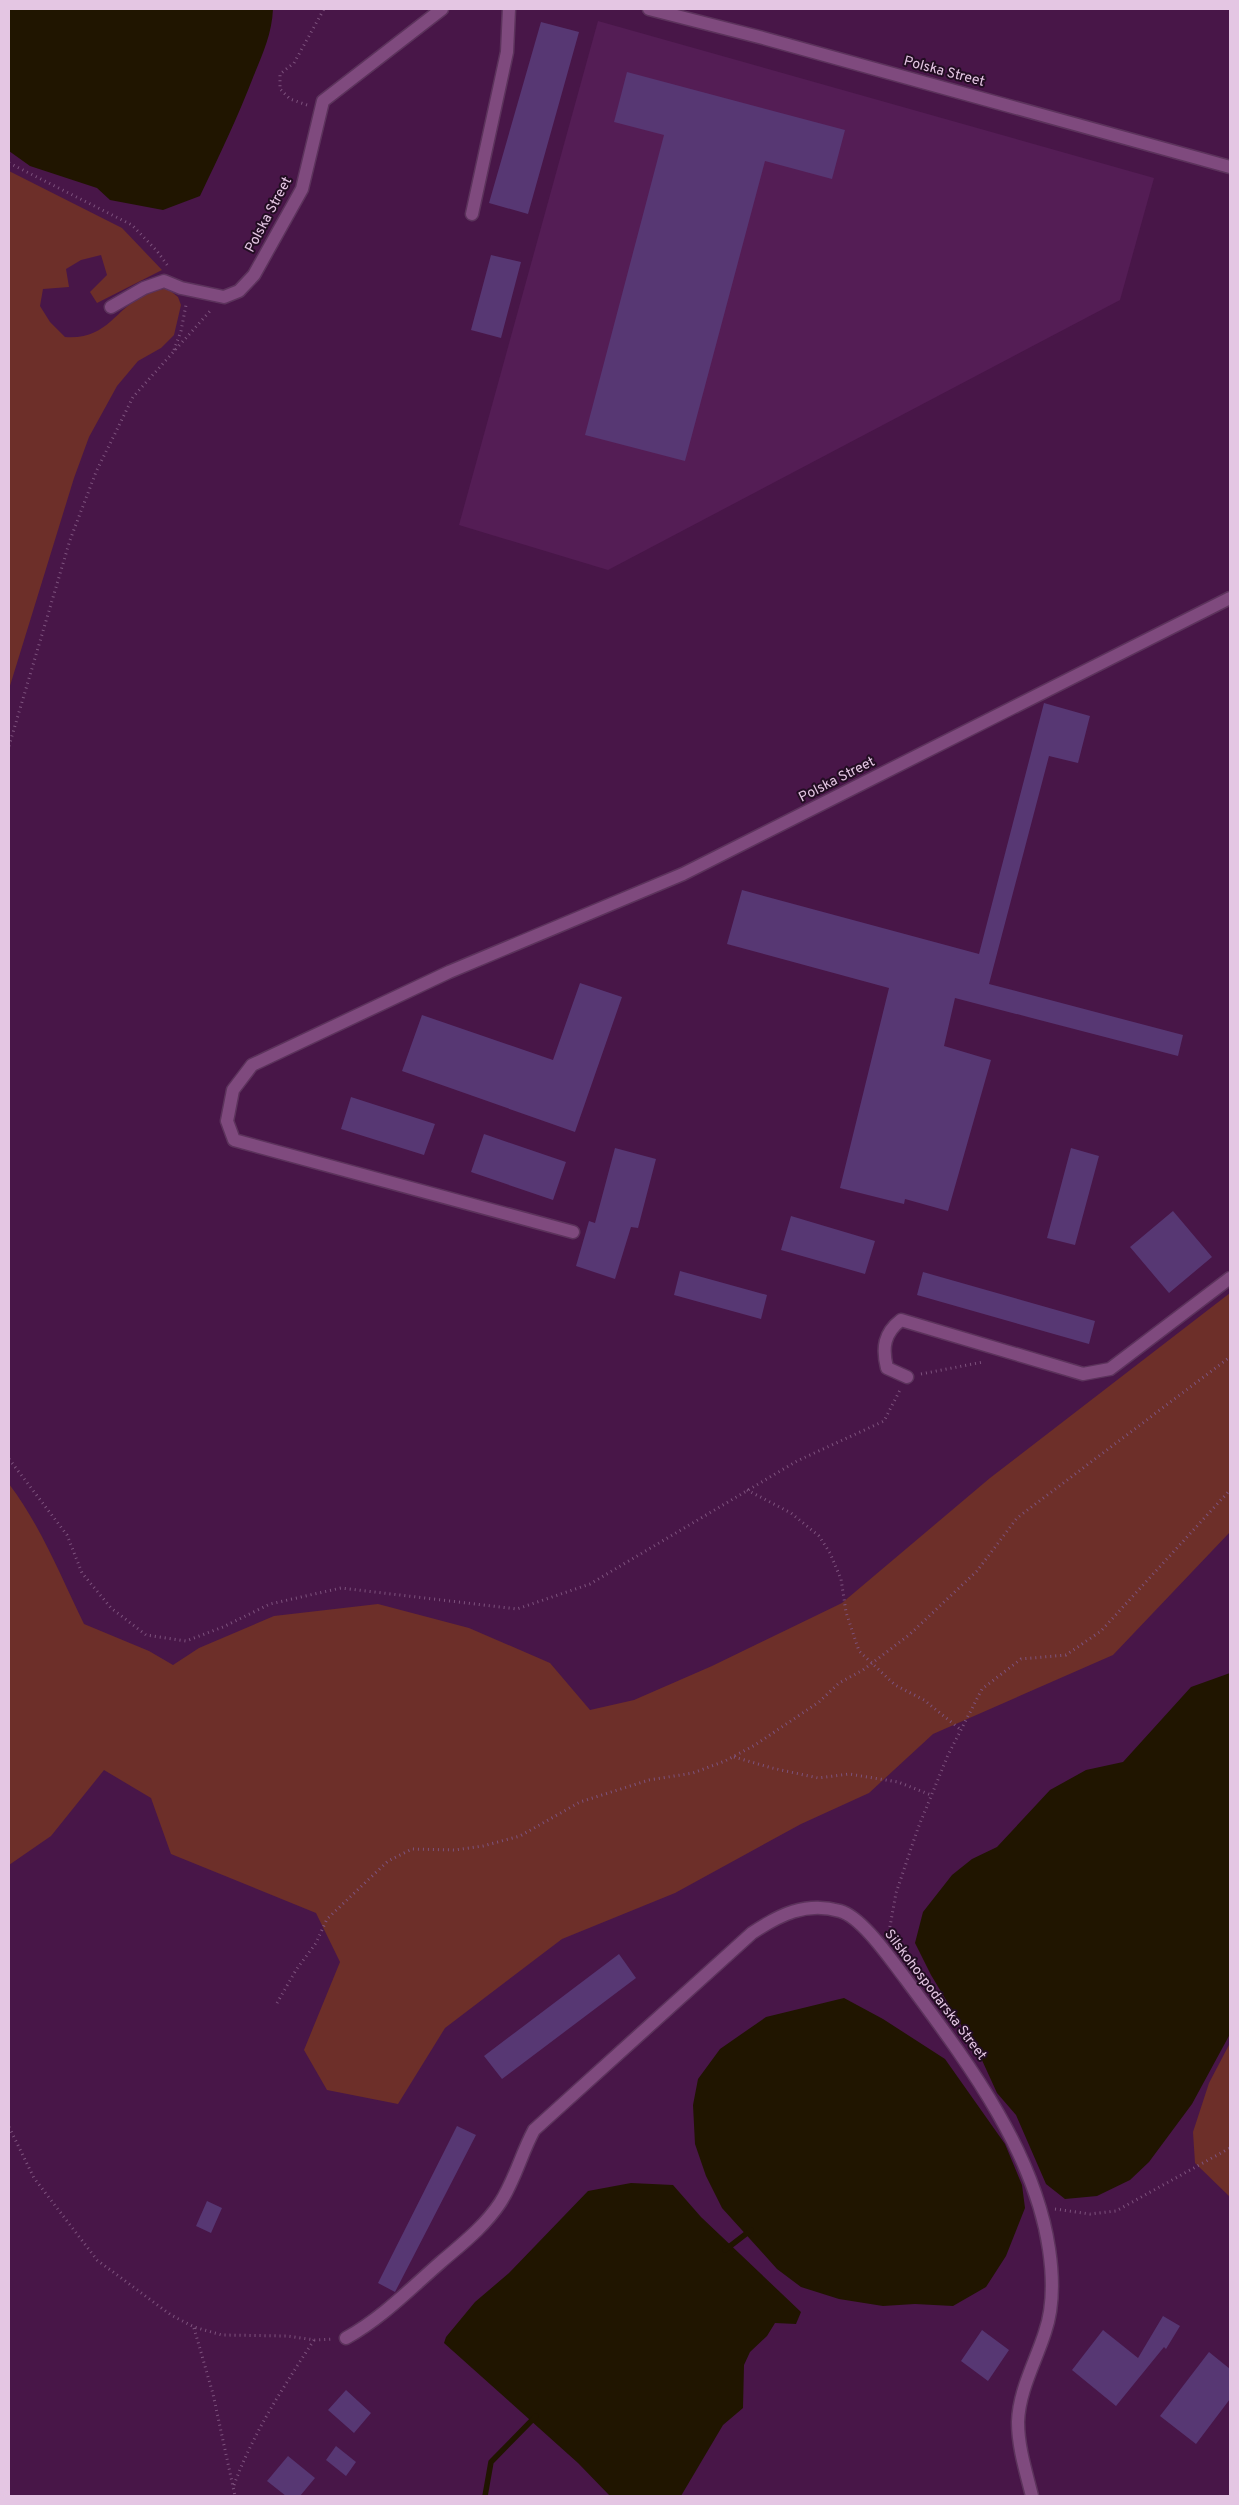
<svg xmlns="http://www.w3.org/2000/svg" width="1239" height="2505" font-family="Overpass,sans-serif">
  <style>
    .built { fill: #541d55 }
    .green { fill: #6d2f29 }
    .water { fill: #201500 }
    .lines { fill: none; stroke-linecap: round; stroke-linejoin: round }
    .stream { stroke: #201500; stroke-width: 5.5 }
    .building { fill: #573773 }
    .minor-casing { stroke: #5c335c; stroke-width: 15 }
    .path { stroke: #7e537e; stroke-width: 3; stroke-dasharray: 1 4; stroke-linecap: butt }
    .minor { stroke: #7f4a7e; stroke-width: 12 }
    .labels { text-anchor: middle; dominant-baseline: central; stroke-width: 4; stroke-linejoin: round; paint-order: stroke }
    .street-label { font-size: 14px; fill: #e4c6e3; stroke: #220d22 }
  </style>
  <rect width="100%" height="100%" fill="#481648"/>
  <path class="built" d="M598,21l556,157 -34,122 -512,270 -149,-45z"/>
  <path class="green" d="M9,171l113,57 40,42 -65,33 -7,-11 17,-17 -6,-20 -20,5 -15,9 3,18 -26,2 -3,17 10,16 15,15c43,3 48,-27 80,-42 6,-4 15,-5 22,-7l11,9 3,8 -7,30 -13,13 -23,13 -21,25 -28,51 -15,41 -65,211z
    M1230,1293v239l-117,123 -180,79 -64,59 -68,31 -126,69 -113,46 -117,89 -47,76 -71,-14 -23,-40 36,-88 -24,-49 -145,-59 -20,-56 -47,-28 -53,66 -42,29v-381c32,42 52,93 75,140l65,27 24,14 26,-17 75,-32 104,-12 91,24 81,35 40,47 44,-10 78,-34 130,-63 148,-125z
    M1230,2043v154l-35,-34 -2,-31 16,-49z"/>
  <path class="water" d="M9,9h264c-1,24 -10,44 -19,66 -16,42 -35,81 -54,121l-37,14 -53,-10 -13,-12 -67,-22 -21,-15z
    M1230,1673v361l-38,70 -43,58 -19,18 -33,16 -32,3 -19,-15 -30,-69 -19,-22 -16,-35 -50,-83 -16,-32 8,-31 29,-37 20,-16 25,-12 53,-57 36,-20 37,-8 68,-75z
    M844,1998l39,21 62,40 60,85 17,41 3,23 -19,48 -20,31 -33,19 -38,-2 -32,2 -44,-7 -38,-12 -24,-18 -55,-61 -16,-32 -11,-32 -2,-39 5,-26 22,-30 46,-32z
    M631,2183l42,2 28,32 100,95 -5,12 -21,-1 -8,13 -17,16 -6,13 -1,43 -20,17 -42,71h-71l-32,-33 -134,-120 2,-6 29,-35 34,-29 79,-82z"/>
  <g class="lines">
    <path class="stream" d="M725,2250l26,-20
      M485,2496l6,-34 45,-46"/>
  </g>
  <path class="building" d="M541,22l38,10 -51,182 -39,-11z
    M627,72l218,58 -13,49 -67,-18 -80,300 -100,-26 79,-300 -50,-13z
    M491,255l30,7 -20,76 -30,-8z
    M1044,703l46,13 -12,47 -29,-7 -60,228 194,51 -5,21 -223,-58 -11,48 47,14 -43,151 -43,-12 -1,5 -64,-16 49,-200 -162,-44 15,-54 237,64z
    M580,983l42,14 -47,135 -173,-61 20,-56 131,45z
    M351,1097l84,27 -11,31 -83,-26z
    M484,1134l82,28 -13,38 -82,-28z
    M615,1148l41,11 -18,69 -7,-1 -16,52 -39,-13 13,-45 6,2z
    M1071,1148l28,8 -24,89 -28,-7z
    M1173,1211l39,46 -43,36 -39,-46z
    M791,1216l84,25 -10,33 -84,-24z
    M680,1271l87,24 -6,24 -87,-24z
    M923,1272l172,49 -6,23 -172,-49z
    M619,1954l17,24 -134,101 -18,-23z
    M457,2126l19,9 -81,157 -17,-9z
    M207,2201l15,7 -11,25 -15,-7z
    M1163,2316l17,10 -14,23 -2,-2 -48,59 -44,-36 31,-40 35,28z
    M982,2330l27,20 -21,31 -27,-20z
    M1209,2352l21,17v30l-34,45 -36,-28z
    M346,2390l25,23 -17,20 -26,-23z
    M336,2446l20,16 -10,14 -20,-16z
    M288,2456l27,22 -15,18h-14l-19,-15z"/>
  <g class="lines">
    <g class="minor-casing">
      <path id="minor" d="M649,9l114,29 467,129
        M472,214l35,-162 2,-43
        M111,307l33,-19 20,-7 17,7 43,9 15,-6 15,-16 48,-86 21,-88 119,-92
        M573,1232l-339,-92 -7,-19 6,-31 19,-25 197,-93 234,-98 547,-276
        M907,1377l-20,-9c-5,-20 -3,-35 14,-48l182,54 27,-5 120,-91
        M346,2338c36,-20 64,-49 95,-76 22,-19 43,-35 59,-59 15,-23 21,-49 34,-73l218,-197c27,-18 54,-32 88,-22 22,6 51,49 65,67 59,80 129,170 144,271 4,27 5,57 -4,83 -9,29 -26,58 -27,90 0,25 8,50 14,74"/>
    </g>
    <path class="path" d="M307,105l-17,-6 -10,-10v-15l14,-11 30,-54
      M9,163l123,62 25,26 11,15
      M174,350l7,-19 5,-26
      M9,746l61,-206 26,-68 37,-75 78,-87
      M921,1374l62,-12
      M9,1459l58,76 15,38 29,35 35,27 40,6 37,-14 47,-23 71,-16 176,21 73,-25 207,-123 87,-40 16,-31
      M747,1490l44,23 28,23 11,17 11,26 5,33 13,39 36,34 29,15 37,30
      M734,1757l38,11 46,10 31,-4 49,8 33,13
      M889,1932l7,-39 22,-65 30,-73 34,-66 39,-30 45,-4 35,-24 129,-141
      M277,2003l19,-33 20,-27 11,-24 61,-58 24,-12 43,1 28,-4 37,-10 60,-34 69,-22 44,-7 32,-12 30,-16 64,-43 20,-19 24,-13 46,-35 68,-64 40,-53 213,-161
      M9,2127l25,51 63,82 74,55 23,12 28,8 65,1 28,4 18,-1
      M1055,2209l35,5 26,-3 114,-63
      M194,2328l19,66 22,102
      M234,2485c19,-52 50,-99 80,-145"/>
    <use href="#minor" class="minor"/>
  </g>
  <g class="labels">
    <g class="street-label">
      <text transform="translate(944 72) rotate(15)">Polska Street</text>
      <text transform="translate(269 215) rotate(-62)">Polska Street</text>
      <text transform="translate(837 780) rotate(-27)">Polska Street</text>
      <text transform="translate(935 1995) rotate(53)">Silskohospodarska Street</text>
    </g>
  </g>
  <rect width="1239" height="2505" fill="none" stroke="#e4c6e3" stroke-width="20"/>
</svg>
